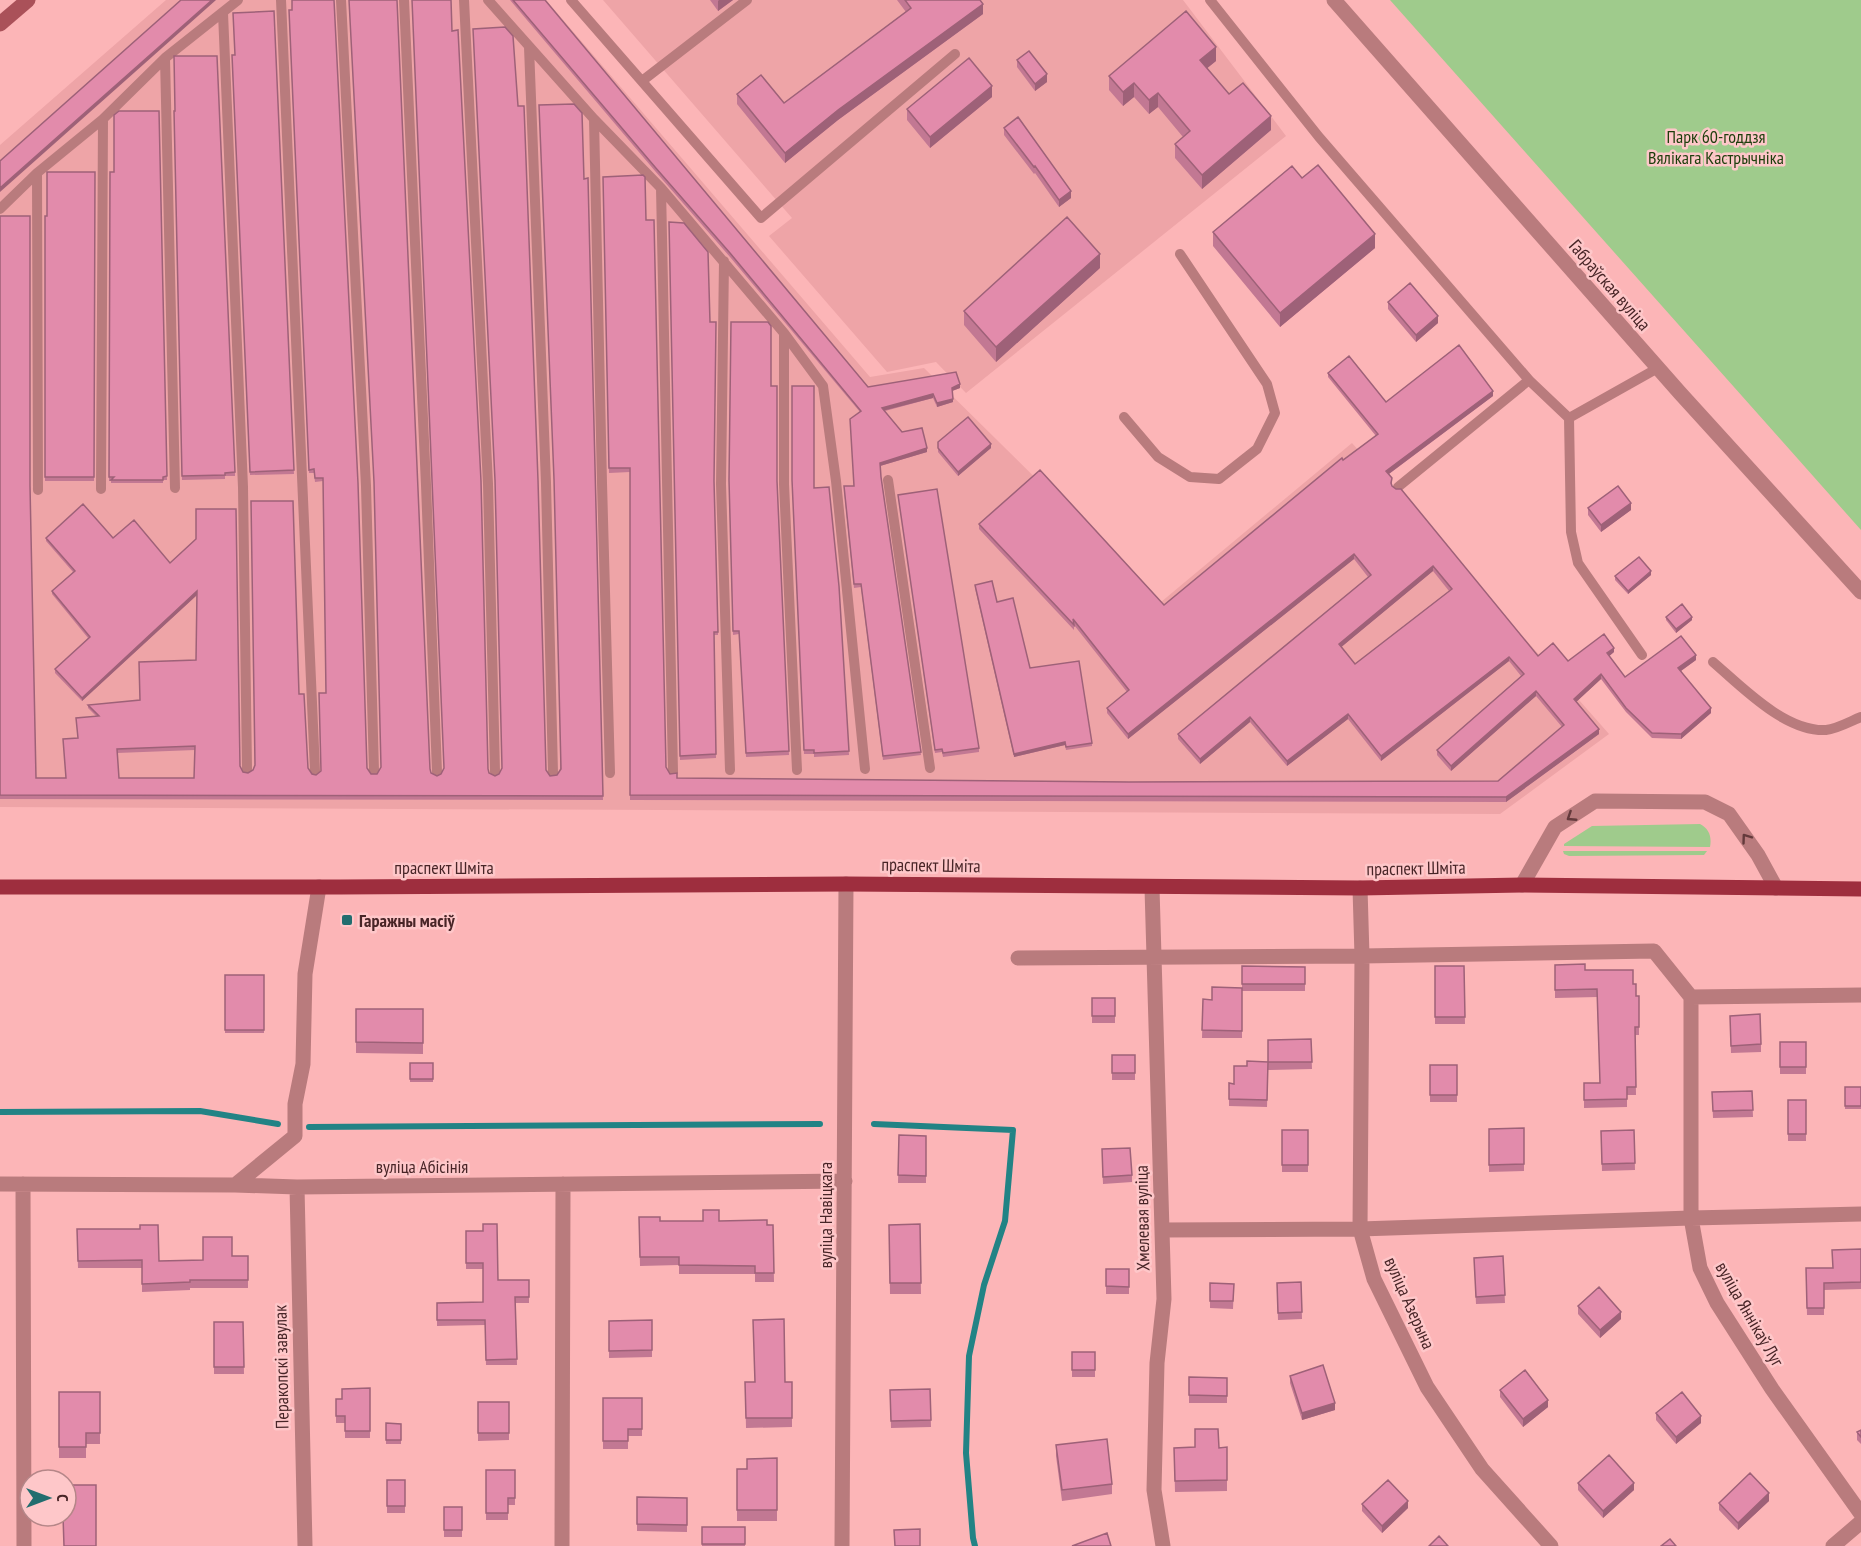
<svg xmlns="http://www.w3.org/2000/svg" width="1861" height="1546" font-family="'PT Sans Narrow',sans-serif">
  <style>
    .built { fill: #eea4a7 }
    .green { fill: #9fcb8c }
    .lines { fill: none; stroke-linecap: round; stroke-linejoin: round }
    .stream { stroke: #228385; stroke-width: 6 }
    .service { stroke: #b97b7d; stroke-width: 10 }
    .minor { stroke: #b97b7d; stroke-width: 15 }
    .secondary { stroke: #aa5159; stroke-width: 15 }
    .primary { stroke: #9e2e3e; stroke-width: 15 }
    .wall { fill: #c27893; fill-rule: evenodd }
    .shaded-wall { fill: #9e6178 }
    .building { fill: #e28bab; stroke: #9e6178; stroke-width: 1.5; fill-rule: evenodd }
    .oneway { stroke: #643a3c }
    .poi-dot { fill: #226d6f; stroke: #fec7c9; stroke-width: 2 }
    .labels { text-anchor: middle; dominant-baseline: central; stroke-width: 5; stroke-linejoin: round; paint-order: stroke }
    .park-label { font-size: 18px; fill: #1d3e0c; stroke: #fec7c9 }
    .street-label { font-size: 18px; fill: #482527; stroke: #fec7c9 }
    .poi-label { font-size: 18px; font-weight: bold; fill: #482527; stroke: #fec7c9; text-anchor: start }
  </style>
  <rect width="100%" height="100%" fill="#fcb5b7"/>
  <path class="built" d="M166,0h380l324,377 54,-9 237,234 191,-159 257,291 -109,80 -1500,-7v-662z
    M603,0h580l103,136 -320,257 -30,-31 -49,10 -118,-136 23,-18z"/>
  <path class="green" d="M1390,0h471v530z
    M1700,824c9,5 12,12 10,23l-146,-1v-2l28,-18z
    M1563,851h144l-3,4 -135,1 -5,-2z"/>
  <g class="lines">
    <path class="stream" d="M0,1112l200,-1 78,13
      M874,1124l139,6 -8,91 -21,64 -15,71 -3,97 7,85 2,8
      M309,1127l511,-3"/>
    <path class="service" d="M281,0l34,771
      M341,0l25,486 8,285
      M404,0l22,485 11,287
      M464,0l24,484 7,288
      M488,0l106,119 67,69 123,145 39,53 13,95 29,288
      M571,0l190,218 194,-164
      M1210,0l109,137 210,243 40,38 89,-50
      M223,13l20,474 4,282
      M529,47l17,436 7,290
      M165,58l10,430
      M642,81l105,-81
      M594,119l8,364 8,290
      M37,173l1,317
      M661,188l12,584
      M0,209l37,-36 66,-54 62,-61 73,-58
      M724,261l-3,223 9,286
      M784,334v150l13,286
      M1124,417l34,40 32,20 29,2 38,-30 18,-36 -8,-29 -87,-130
      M1569,418l2,114 7,31 64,92
      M888,480l42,288
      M1398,487l131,-107
      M101,489l2,-370
      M1713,662c29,25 72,70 113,68 11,-1 25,-9 35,-13"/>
    <path class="minor" d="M1334,0l346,393 181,199
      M1522,885l33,-58 40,-26 110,1 24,12 29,41 18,33
      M1152,888l12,411 -7,64 -3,127 9,56
      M1360,888l2,68 -2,273 14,50 53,108 55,82 69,77
      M1018,958l344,-2 292,-5 37,46 170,-2
      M1691,997v221l9,50 17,35 55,86 89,125
      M0,1184l235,1 62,2 548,-6
      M23,1184l1,362
      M235,1185l60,-49v-32l8,-40 2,-90 14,-87
      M297,1187l8,359
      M1162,1230l198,-1 331,-11 170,-4
      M562,1546l1,-362
      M842,1546l4,-662
      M1833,1546l28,-24"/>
    <path class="secondary" d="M0,24l28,-24"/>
    <path class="primary" d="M0,887h340l506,-3 514,4 162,-3 339,4"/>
  </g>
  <path class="wall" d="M510,0h35l323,387 92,1 -8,3 1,11 -16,5 -4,-9 -48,13 17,21 25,20 -47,14 1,11 40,278 -38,5 -22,-173 -7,1 -10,-98 10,-4 6,-74 -130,-155 -75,-86z
    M710,0h23l-15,11z
    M897,0h83l3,14 -145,106 -53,43 -48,-59v-10l47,9 122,-91z
    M274,11l20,463 -44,1 -18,-416z
    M289,14l78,754 4,6 59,-5 1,4 6,3 51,-7 1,4 6,3 4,-2 3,-6 44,2 4,6 7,-1 3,-6 24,-590 4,-1 15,622 -603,-1v-583l30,270 6,292h30l12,-40 18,-22 -8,-8v-3l52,-5 56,-40 1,-65 -115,106 -27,-28v-4l33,-31 -36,-44v-3l21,-19 -27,-31v-3h67l57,25 26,-24 44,227 3,6 5,1 5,-3 46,-76 9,74 4,6 4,1 5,-4 5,-78 -3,-212 -8,1 -1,-9h-5zM195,750l-1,28h-75l-2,-25z
    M1017,60l30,22 -12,9 -18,-24z
    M1216,61l-9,7 22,26 42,36 -69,59 -27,-31v-14l8,-7 -25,-30 -9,7 -15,-17 -11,9 -14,-16v-14z
    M992,97l-62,51 -23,-28v-11z
    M159,111l8,369h-4v3h-52v-2h-2l1,-309h4z
    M174,111l61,361v4h-10v3l-43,1z
    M1004,128l67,70 -12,9 -24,-34 -1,1 -30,-39z
    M95,172l-1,309h-49v-265h2z
    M603,177l63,590 4,7 7,4 452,4 369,-1 64,-54 -26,-31 -85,75 -14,-16v-5l84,-74 -12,-15 -128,100 -33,-42 -61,47 -37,-44 -50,42 -22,-25v-5l190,-157 -14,-18 -226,180 -21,-26v-5l20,-16 -53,-67v5l-95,-101v-5l185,81 179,-145 33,-24 -48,-59v-4l58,29 107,-6 -104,78 3,9v3l146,170 30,5 46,-9 -5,4 16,21 71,-17 -15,11 30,42 -30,26 -29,-1 -26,-26 -25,-33 -25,23 23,32 -93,68 -876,-2v-328l-21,1zM1433,571l16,20 -94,73 -14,-17z
    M1302,178l73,70 -95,79 -67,-81v-14z
    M669,222l45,260 4,150v3h-4l2,123 -36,2z
    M1100,268l-104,94 -32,-37v-14z
    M1388,302l50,21 -22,19 -28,-33z
    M771,386l6,95 12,274 -43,2 -7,-123 -6,1 -4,-151z
    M938,442l53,6 -33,28 -20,-24z
    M792,480l22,8 25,98 10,169 -35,2v-3h-10z
    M898,495l81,253v4l-36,5 -1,-5 -7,1z
    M1588,508l43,2 -30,22 -13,-17z
    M1651,575l-23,19 -13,-14v-4z
    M975,585l22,17 33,66 62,75v3l-26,4 -1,-5 -51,12 -39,-169z
    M1666,617l26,3 -16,13 -10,-13z
    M1555,965l30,5 48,14 3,12h3v39h-4l1,60h-9v12l-43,1v-25h16l-3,-86 -42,1z
    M1242,966l63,1v24h-63v47h-40l1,-39 9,1 30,-12z
    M1435,966h29l1,58h-30z
    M225,975h39v58h-39z
    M1092,998h23v25h-23z
    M356,1009h67v45l-67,-1z
    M1730,1023l31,21v8l-30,1z
    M1311,1039l1,30 -44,1 -1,37 -38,-1v-23l5,1 13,-18 21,-4z
    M1780,1042h26v32h-26z
    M1112,1055h23v25h-23z
    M410,1063h23v19h-23z
    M1430,1065h27v37h-27z
    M1845,1087h16v22h-16z
    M1752,1091l1,26 -40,1 -1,-26z
    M1788,1100h18v41h-18z
    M1524,1128v43l-35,1v-43z
    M1282,1130h26v42h-26z
    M1634,1130l1,40 -33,1 -1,-40z
    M899,1135l27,1v47h-28z
    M1102,1157l30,18v7l-29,2z
    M639,1217l21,4h59l54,4 1,57h-19v-8h-76v-9l-39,1z
    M920,1224l1,70h-31l-1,-69z
    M77,1229l82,32 44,-1 45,-4v32h-58v2l-48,2v-24h-64z
    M466,1231l32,49h31v23h-14l2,62h-31l-1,-40 -48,1v-23l46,-1v-33h-17z
    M1861,1249v40l-37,1v25h-17l-1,-47h27z
    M1503,1256l2,47 -29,1 -2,-46z
    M1106,1269h23v25h-23z
    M1301,1282l1,37 -24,1 -1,-37z
    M1210,1283l24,1 -1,25 -23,-1z
    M1578,1306l43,13 -21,19 -22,-24z
    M652,1320v37l-43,1v-37z
    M214,1322h29l1,52h-30z
    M1072,1352h23v25h-23z
    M1290,1376l45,34 -33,10 -12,-37z
    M1189,1377l38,1v25h-38z
    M745,1382h47v45l-46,1z
    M370,1388v50h-25v-15h-9v-24h6z
    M930,1389l1,38 -40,1 -1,-38z
    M1500,1390l48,17 -25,20 -23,-30z
    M59,1392h41v52h-14v14h-27z
    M603,1398h39v38h-14v13h-25z
    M478,1402h31v38l-31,1z
    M1656,1413l45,10 -25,21 -20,-24z
    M386,1423l15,1v20h-15z
    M1861,1430v14l-4,-4v-8z
    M1056,1445l56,39v10l-50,7 -6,-45z
    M1227,1447v44l-52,1 -1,-44z
    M777,1458v63h-40v-52h10z
    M486,1470h29v35h-7v15h-22z
    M387,1480h18v33h-18z
    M1578,1483l56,7 -31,28 -25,-28z
    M637,1497l50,1v34l-50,-1z
    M1769,1501l-31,29 -19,-20v-7z
    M1362,1504l46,4 -26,25 -20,-22z
    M444,1507h18v30h-18z
    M702,1527h43v19h-43z"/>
  <path class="shaded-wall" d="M212,0h4l-216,192v-4z
    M719,0h14l-15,11v-10z
    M983,4v10l-145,106 -53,43v-10l53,-43z
    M1216,47v14l-16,13v-14z
    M1047,74v8l-12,9v-7z
    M1134,83v14l-11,9v-14z
    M992,86v11l-62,51v-11z
    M1158,93v14l-9,7v-14z
    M1271,116v14l-69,59v-14z
    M1071,191v7l-12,9v-7z
    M1375,234v14l-95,79v-14z
    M1100,254v14l-104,94v-15z
    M1438,316v7l-22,19v-7z
    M960,384v4l-8,3v-3z
    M1493,391v5l-107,80v-5z
    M933,394v4l-51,13v-3z
    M953,399v3l-16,5v-4z
    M991,444v4l-33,28v-4z
    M927,448v4l-47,14v-3z
    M1631,503v7l-30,22v-7z
    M1354,554v5l-226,180v-5z
    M1433,566v5l-94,78v-5z
    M1651,571v4l-23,19v-3z
    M197,591v4l-115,106v-3z
    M1692,617v3l-16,13v-4z
    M1614,648v4l-7,6v-5z
    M1696,655v5l-18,13v-5z
    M1509,657v4l-128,100v-5z
    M1601,674v5l-27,25v-5z
    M1536,691v5l-85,75v-5z
    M1711,708v5l-30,26v-5z
    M1348,714v5l-61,47v-5z
    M1250,717v5l-50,42v-5z
    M1599,729v5l-93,68v-5z
    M1065,742v3l-51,12v-3z
    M1621,1312v7l-21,19v-8z
    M1548,1400v7l-25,20v-8z
    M1335,1403v7l-33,10v-7z
    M1701,1416v7l-25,21v-7z
    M1634,1483v7l-31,28v-7z
    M1769,1493v8l-31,29v-7z
    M1408,1501v7l-26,25v-7z"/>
  <path class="building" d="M181,0h31l-212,188v-27z
    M292,0h42l24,483 9,285 4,6h6l4,-7 -7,-285 -25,-482h48l33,769 1,4 6,3 4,-2 3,-6 -32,-768h39l1,31 6,-1 23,451 7,288 1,4 6,3 4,-2 3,-6 -7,-288 -22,-451 32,-2 8,9 5,70h6l14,374 8,290 4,6 7,-1 4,-6 -7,-290 -15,-374 35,-1 8,9 2,66 4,-1 15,618 -603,-1v-579h30v270l6,292h30l-3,-39 15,-1 -2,-20 23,-2 -11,-11 52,-5 -1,-38 57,-2 1,-69 -115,107 -27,-29 35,-32 -38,-46 23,-20 -29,-33 37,-34 30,34 21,-18 36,43 26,-24v-30h40l4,257 3,6 5,1 5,-3 2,-5 -4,-264h42l6,193h5l4,74 4,6 4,1 5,-4 -2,-78h7l-3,-215h-8l-1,-9 -5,1 -20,-460h3zM195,746l-1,32h-75l-2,-29z
    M513,0h32l323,387 88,-15 4,12 -8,4 1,11 -16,4 -4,-9 -51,14 20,24 20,-4 5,20 -47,15 1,14 40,275 -38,4 -22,-172h-7l-10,-98h10l-4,-67 11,-8 -131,-158 -75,-86z
    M905,0h75l3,4 -145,106 -53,43 -48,-59 24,-19 23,28 127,-95z
    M274,11l20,459 -44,2 -18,-417h3l-2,-42z
    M1186,11l30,36 -16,13 29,34 14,-11 28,33 -69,59 -27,-31 15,-13 -32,-38 -9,7 -15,-17 -11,9 -14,-16z
    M1029,51l18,23 -12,10 -18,-24z
    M174,56h43l18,416 -10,1v2l-43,1 -8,-365h1z
    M969,58l23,28 -62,51 -23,-28z
    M119,111h40l8,365 -4,1v3h-52l3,-3h-5l1,-305h4v-57z
    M1018,117l53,74 -12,9 -24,-34 -1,1 -30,-39z
    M1318,165l57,69 -95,79 -67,-81 79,-66 10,12z
    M47,172h48l-1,305h-49v-261h2z
    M643,175l2,2 1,43h8l12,547 4,7 7,-1v5l452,4 369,-1 66,-56 -28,-34 -85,75 -14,-16 87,-76 -15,-17 -128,99 -33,-42 -61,47 -37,-44 -50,42 -22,-25 193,-159 -17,-21 -226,180 -21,-26 22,-18 -56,-71 1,6 -95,-101 61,-54 124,135 178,-147 1,2 35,-26 -50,-61 21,-17 37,46 73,-57 34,46 -107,80 6,7 -1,5 1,3 4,3h5l137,167 15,-13 15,18 36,-27 10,14 -7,5 18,24 56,-41 15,19 -18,13 33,40 -30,26 -29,-1 -26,-25 -25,-34 -27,25 25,30 -93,68 -876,-2v-327h-21l-6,-291zM1433,566l19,23 -97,75 -16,-20z
    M1067,217l33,37 -104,93 -32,-36z
    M669,222l15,1 24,29 2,70h6l-2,159 4,151h-4l2,122 -36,2z
    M1410,283l28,33 -22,19 -28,-33z
    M731,322h37l3,4v60h6v95l12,270 -43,2 -7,-122h-6l-4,-151z
    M792,386h22v102l15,-1 10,99 10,165 -35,2v-3h-10l-12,-270z
    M968,417l23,27 -33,28 -20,-24v-6z
    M1618,486l13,17 -30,22 -13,-17z
    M937,489l42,259 -36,5 -1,-4 -7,1 -37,-255z
    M1639,557l12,14 -23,20 -13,-15z
    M992,581l5,21 16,-4 17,70 49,-7 13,82 -26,4 -1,-5 -51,12 -39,-169z
    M1682,604l10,13 -16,12 -10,-12z
    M1585,964v6h48v14h3v12h3v31h-4l1,60h-9v12l-43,1v-17h16l-3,-94 -42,1v-25z
    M1242,966l63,1v17h-63z
    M1435,966h29l1,51h-30z
    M225,975h39v55h-39z
    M1212,987l30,1v43l-40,-1 1,-31 9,1z
    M1092,998h23v18h-23z
    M356,1009h67v34l-67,-1z
    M1760,1014l1,30 -30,2 -1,-30z
    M1311,1039l1,23h-44l-1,38 -38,-1v-16l5,1v-18h13v-5l21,1v-22z
    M1780,1042h26v25h-26z
    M1112,1055h23v18h-23z
    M410,1063h23v16h-23z
    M1430,1065h27v30h-27z
    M1845,1087h16v19h-16z
    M1752,1091l1,19 -40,1 -1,-19z
    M1788,1100h18v34h-18z
    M1524,1128v36l-35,1v-36z
    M1282,1130h26v35h-26z
    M1634,1130l1,33 -33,1 -1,-33z
    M899,1135l27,1v40l-28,-1z
    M1130,1148l2,27 -29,2 -1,-28z
    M703,1210h16v11l48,-1v5h6l1,48h-19v-7l-76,-1v-8h-39l-1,-40h21v4h43z
    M483,1224h14l1,56h31v17h-14l2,62 -31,1 -1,-40h-48v-17l46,-1v-39h-17v-32h17z
    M920,1224l1,59h-31l-1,-58z
    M140,1225h18l1,36 44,-1v-23h29v19h16v24h-58v2l-48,2v-24l-64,1 -1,-32h63z
    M1861,1249v33l-37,1v25h-17l-1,-40h27l-1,-18z
    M1503,1256l2,39 -29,2 -2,-39z
    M1106,1269h23v18l-23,-1z
    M1301,1282l1,30 -24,1 -1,-30z
    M1210,1283l24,1 -1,17h-23z
    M1599,1287l22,25 -21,18 -22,-24z
    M784,1319l1,63h7v36h-46l-1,-36h10l-2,-62z
    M652,1320v30l-43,1v-30z
    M214,1322h29l1,45h-30z
    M1072,1352h23v18h-23z
    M1323,1365l12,38 -33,10 -12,-37z
    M1525,1370l23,30 -25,19 -23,-29z
    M1189,1377l38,1v18l-38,-1z
    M370,1388v43h-25v-15h-9v-17h6v-10z
    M930,1389l1,31 -40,1 -1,-31z
    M59,1392h41v41h-14v14h-27z
    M1682,1392l19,24 -25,21 -20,-24z
    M603,1398h39v31h-14v12h-25z
    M478,1402h31v31h-31z
    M386,1423l15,1v16h-15z
    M1195,1429h23l1,19 8,-1v33l-52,1 -1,-33 21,-1z
    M1861,1430v7l-4,-5z
    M1107,1439l5,45 -50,6 -6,-45z
    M1609,1455l25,28 -31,28 -25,-28z
    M777,1458v52h-40v-41h10v-10z
    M486,1470h29v28h-7v15h-22z
    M1750,1473l19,20 -31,30 -19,-20z
    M387,1480h18v26h-18z
    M1388,1480l20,21 -26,25 -20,-22z
    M66,1485h30v61h-32l-1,-30h3z
    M637,1497l50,1v27l-50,-1z
    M444,1507h18v23h-18z
    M702,1527h43v17h-43z
    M920,1529v17h-25l-1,-16z
    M1107,1533l4,13h-39z
    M1439,1536l9,10h-19z
    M1670,1539l6,7h-15z"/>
  <defs><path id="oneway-chevron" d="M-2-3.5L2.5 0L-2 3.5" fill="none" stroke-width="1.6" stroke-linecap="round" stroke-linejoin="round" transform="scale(1.5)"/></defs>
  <g class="oneway">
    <use href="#oneway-chevron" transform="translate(1571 817) rotate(147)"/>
    <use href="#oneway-chevron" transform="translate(1746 838) rotate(-126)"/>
  </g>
  <rect class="poi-dot" x="341" y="914" width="12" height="12" rx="3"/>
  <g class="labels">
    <g class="park-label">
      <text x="1716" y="136">Парк 60-годдзя<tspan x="1716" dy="21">Вялікага Кастрычніка</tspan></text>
    </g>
    <g class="street-label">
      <text transform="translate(1610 285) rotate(49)">Габраўская вуліца</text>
      <text transform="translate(931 865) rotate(1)">праспект Шміта</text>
      <text x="444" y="867">праспект Шміта</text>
      <text transform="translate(1416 868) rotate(-1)">праспект Шміта</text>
      <text x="422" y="1166">вуліца Абісінія</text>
      <text transform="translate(825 1215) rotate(-90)">вуліца Навіцкага</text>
      <text transform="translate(1142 1218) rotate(-91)">Хмелевая вуліца</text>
      <text transform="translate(1410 1303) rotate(66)">вуліца Азерына</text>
      <text transform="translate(1750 1314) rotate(60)">вуліца Яннікаў Луг</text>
      <text transform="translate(281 1367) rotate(-91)">Перакопскі завулак</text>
    </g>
    <g class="poi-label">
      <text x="359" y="920">Гаражны масіў</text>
    </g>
  </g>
  <g transform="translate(48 1498) rotate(90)"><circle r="28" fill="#fec7c9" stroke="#b58688" stroke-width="1.5"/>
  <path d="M0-4.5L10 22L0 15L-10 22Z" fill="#226d6f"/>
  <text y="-9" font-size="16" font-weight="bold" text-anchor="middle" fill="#482527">С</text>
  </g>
</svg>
